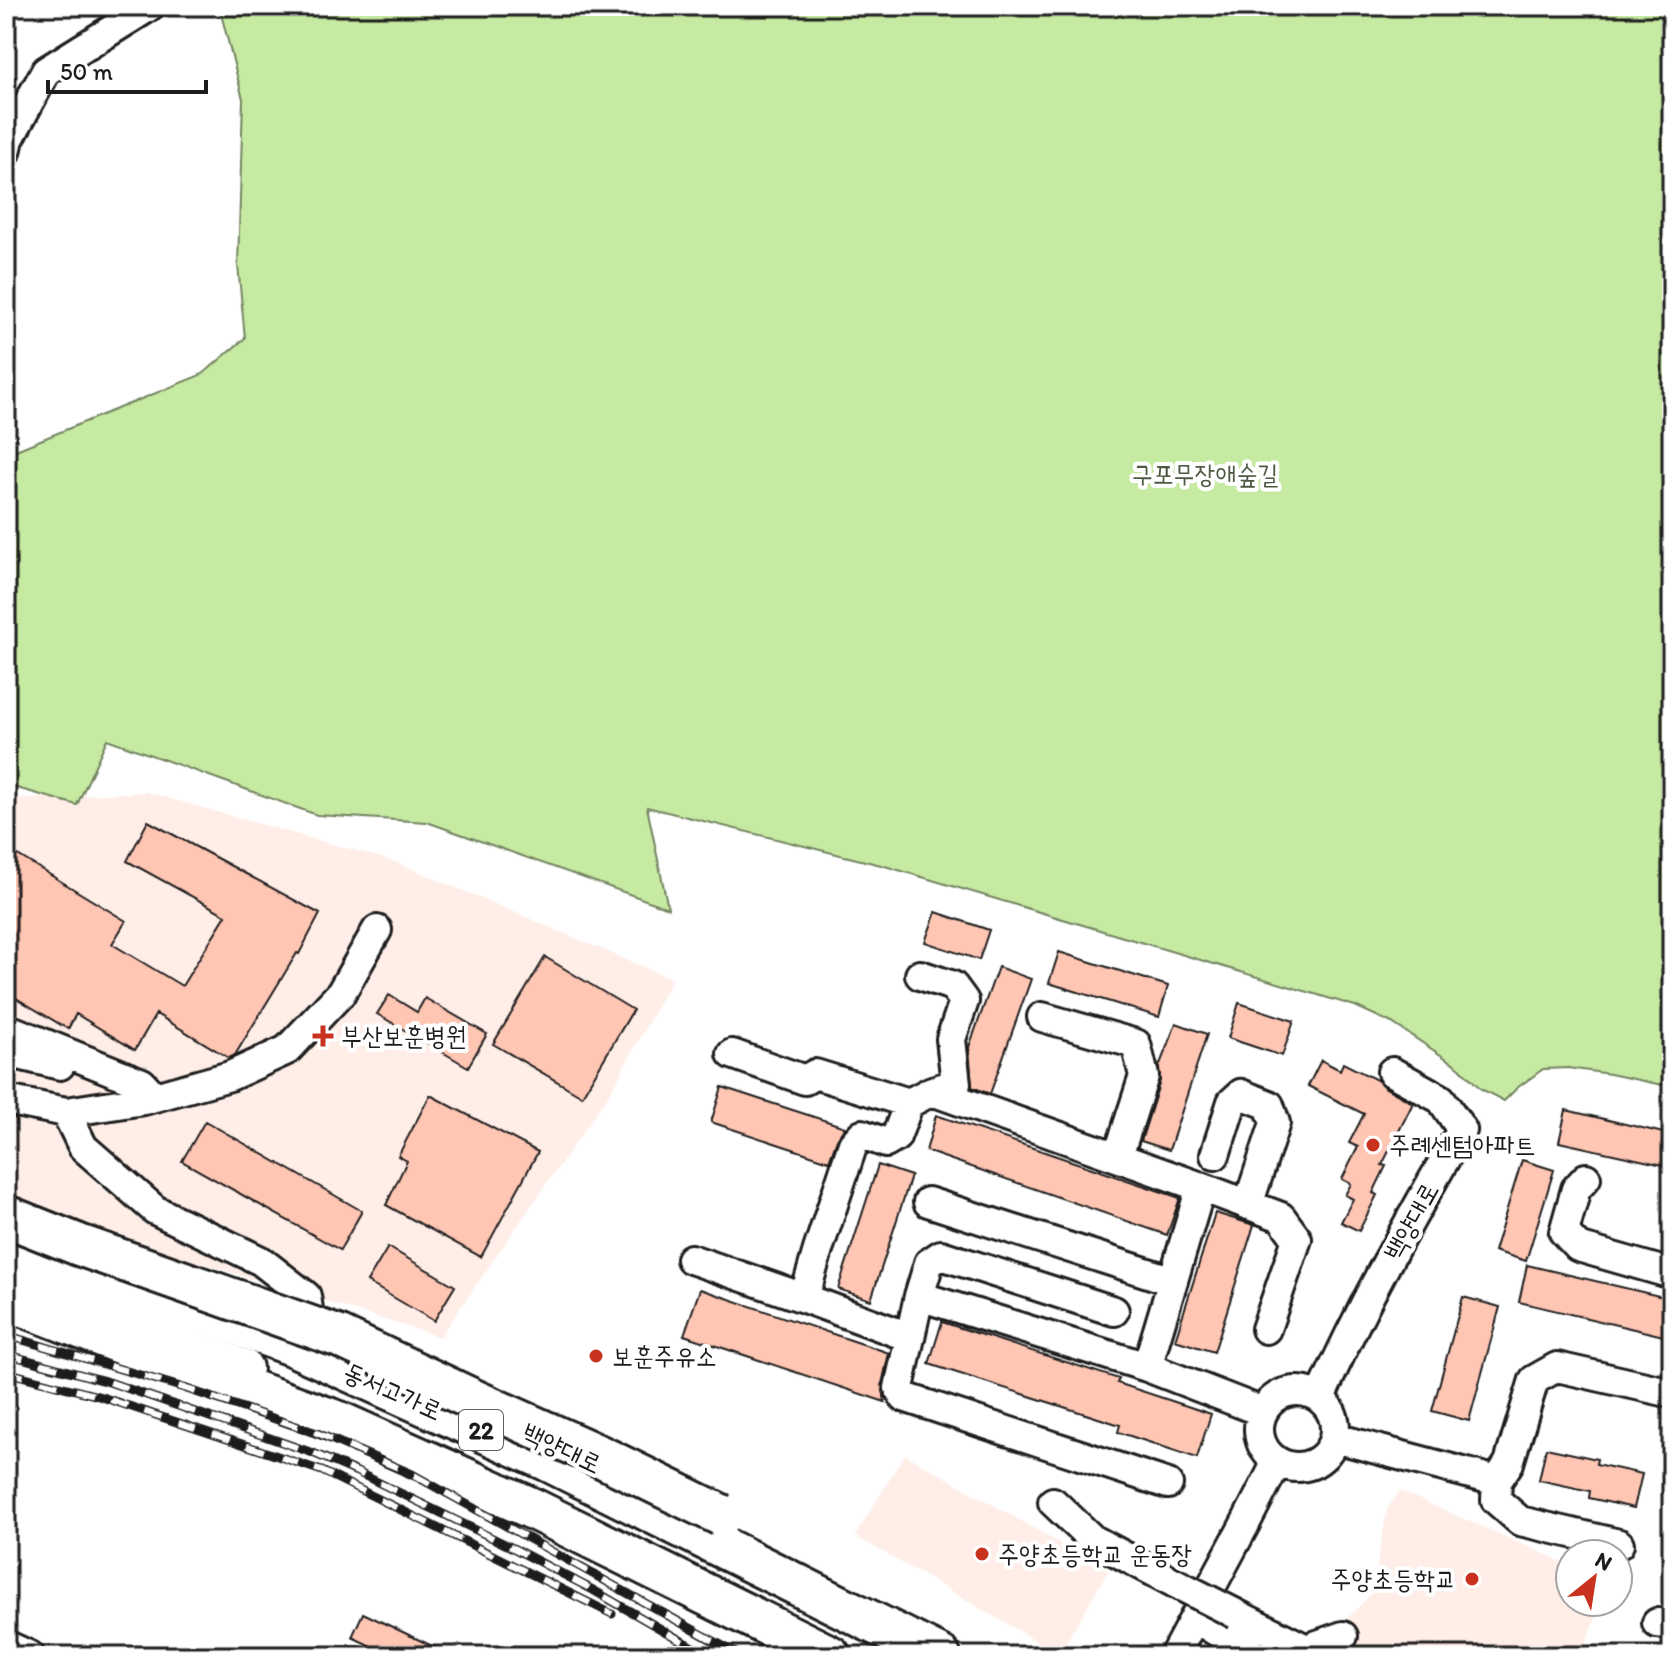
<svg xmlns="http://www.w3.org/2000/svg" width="1678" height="1662" font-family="Itim,'Poor Story',sans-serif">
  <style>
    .built { fill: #ffeee8 }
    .green { fill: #c7eaa3; stroke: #728360; stroke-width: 2 }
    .building { fill: #ffc6b4; stroke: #1c1c1c; stroke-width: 2 }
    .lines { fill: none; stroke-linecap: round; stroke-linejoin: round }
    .minor-casing { stroke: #1c1c1c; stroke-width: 34 }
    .major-casing { stroke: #1c1c1c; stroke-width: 42 }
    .highway-casing { stroke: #1c1c1c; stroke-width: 46 }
    .minor { stroke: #fff; stroke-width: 28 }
    .major { stroke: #fff; stroke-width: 36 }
    .highway { stroke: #fff; stroke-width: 40 }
    .rail-casing { stroke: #1c1c1c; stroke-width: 9 }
    .rail { stroke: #fff; stroke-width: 6; stroke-dasharray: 18; stroke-linecap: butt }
    .minor-bridge-casing { stroke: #1c1c1c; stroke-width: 34; stroke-linecap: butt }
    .highway-bridge-casing { stroke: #1c1c1c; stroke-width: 46; stroke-linecap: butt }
    .minor-bridge { stroke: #fff; stroke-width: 28 }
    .highway-bridge { stroke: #fff; stroke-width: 40 }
    .poi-dot { fill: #c8321e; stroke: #fff; stroke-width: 3 }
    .labels { text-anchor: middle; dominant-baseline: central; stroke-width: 8; stroke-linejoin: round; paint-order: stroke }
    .shield { fill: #fff; stroke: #606060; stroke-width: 2 }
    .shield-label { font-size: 24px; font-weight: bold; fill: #1c1c1c }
    .park-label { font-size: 26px; fill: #4f5a44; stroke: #fff }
    .poi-label { font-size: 26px; fill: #1c1c1c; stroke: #fff; text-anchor: start }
    .street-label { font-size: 26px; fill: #1c1c1c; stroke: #fff }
  </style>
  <rect width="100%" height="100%" fill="#fff"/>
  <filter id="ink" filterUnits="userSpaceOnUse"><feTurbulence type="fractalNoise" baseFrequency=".0125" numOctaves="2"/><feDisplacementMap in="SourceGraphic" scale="16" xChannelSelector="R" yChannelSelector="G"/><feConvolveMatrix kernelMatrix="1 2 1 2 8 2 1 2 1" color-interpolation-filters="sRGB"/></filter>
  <g filter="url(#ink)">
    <path class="built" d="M146,792l250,70 276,117 -62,114 -170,244 -376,-116 -58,-27v-395z
      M905,1454l203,117 -49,83 -204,-118z
      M1400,1491l170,74v37h33l-23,54h-245l-3,-22 40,-41 15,-84z"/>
    <path class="green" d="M219,6h1453v1081l-62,-13 -42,-6 -25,1 -26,19 -13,13 -23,-12 -22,-22 -67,-44 -37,-17 -470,-140 -238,-59 21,101 -241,-86 -110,-7 -210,-76 -30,66 -71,-20v-331l197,-80 42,-36 -7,-73 5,-166z"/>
    <path class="building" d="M148,821l172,93 -21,40 -2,-1 -62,102 -6,3 -73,-44 -21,36 -59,-36 -8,15 -62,-37v-144l120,73 -14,23 70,42 44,-71 -99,-54z
      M936,912l53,18 -10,30 -54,-18z
      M1059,952l109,34 -9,31 -110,-34z
      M545,957l88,53 -51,86 -89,-52z
      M998,967l33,12 -41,115 -18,-7 -3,-40z
      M389,995l28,17 8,-14 62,36 -19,33 -91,-53z
      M1239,1003l55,18 -12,35 -54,-18z
      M1176,1023l31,11 -38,116 -28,-9 19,-60 -1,-14z
      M1321,1060l19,10 3,-7 34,17 7,7 29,16 -31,62 4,1 -13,27 4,2 -18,36 -18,-9 12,-23 -8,-4 6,-11 -9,-5 16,-32 -9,-4 15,-29 -56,-28z
      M722,1087l123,40 -8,12 -8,22 -118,-39z
      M430,1095l108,57 -57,105 -95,-52 21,-44 -9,-5z
      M1566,1110l106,25v32l-113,-25z
      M936,1115l244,83 -13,37 -241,-84z
      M205,1121l157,90 -22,39 -158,-89z
      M1522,1160l32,10 -28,91 -32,-10z
      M878,1165l33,11 -40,124 -33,-11z
      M1215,1213l39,12 -40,127 -39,-12z
      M388,1247l67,39 -21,35 -67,-39z
      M1527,1265l145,34v39l-153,-36z
      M700,1289l189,64 -7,31 3,18 -201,-67z
      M1463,1297l37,10 -31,114 -37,-10z
      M942,1322l177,57 -2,4 94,31 -14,44 -79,-26 2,-7 -191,-61z
      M1546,1448l51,11 -1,5 46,10 -8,34 -45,-10 1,-7 -51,-11z
      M363,1613l90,43h-61l-40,-19z"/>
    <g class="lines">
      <g class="minor-casing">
        <path id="minor" d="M6,152l3,-13 37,-68 104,-65
          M920,975l33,11 11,15 -13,38 5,45 -24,7
          M1042,1017l94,27 8,32 -26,80
          M6,1028l136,55 13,14
          M6,1052l54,13
          M732,1054l73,26 10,-6 94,29 23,-12 269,96
          M6,1100l60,12 78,-12 86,-24 57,-26 54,-57 36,-63
          M66,1112l17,35 72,63 106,51 45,35 7,46
          M1215,1155l17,-53 9,-8 28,11 6,18 -27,82
          M1586,1178l-10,11 -12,43 14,15 94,27
          M928,1202l245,79
          M691,1259l113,39 105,39
          M919,1296l-20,92 5,9 264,87
          M804,1298l14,-48 35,-106 9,-10 24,9 10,-6 13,-34
          M1114,1311l-173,-56 -12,8 -10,33 228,71 116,45
          M1147,1367l54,-180 80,30 16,22 -31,90
          M1259 1429a38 38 0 1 1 76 0a38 38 0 1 1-76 0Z
          M1320,1398c41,-92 91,-181 142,-268l-21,-31 -49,-27
          M1335,1438l162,43 12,-18 25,-83 23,-13 115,26
          M1497,1481l-1,19 24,21 99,23
          M1053,1502l39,37 83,44
          M1236,1614l70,35 37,-13
          M1195,1618l61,38
          M1657,1623l15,2
          M6,1645l24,11
          M1174,1656l71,-132 32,-62"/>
      </g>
      <g class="major-casing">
        <path id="major" d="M6,1277l238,91"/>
      </g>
      <g class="highway-casing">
        <path id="highway" d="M6,1238l57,23 231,85 253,114 393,196
          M6,1299l129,50 204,73 192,86 299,148"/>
      </g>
      <use href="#minor" class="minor"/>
      <use href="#major" class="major"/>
      <use href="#highway" class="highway"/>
      <g class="rail-casing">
        <path id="rail" d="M6,1335l178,53 133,45 95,41 329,182
          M6,1354l103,28 204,71 44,19 156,76 80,42 115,66
          M6,1372l96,25 220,74 290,143"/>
      </g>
      <use href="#rail" class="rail"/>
      <g class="minor-bridge-casing">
        <path id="minor-bridge" d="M1175,1583l61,31"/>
      </g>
      <g class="highway-bridge-casing">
        <path id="highway-bridge" d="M6,1216l73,29 261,92 136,64 126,56 119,58"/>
      </g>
      <use href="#minor-bridge" class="minor-bridge"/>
      <use href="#highway-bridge" class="highway-bridge"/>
    </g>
  </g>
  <g class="poi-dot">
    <path d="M319 1024h8v8h8v8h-8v8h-8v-8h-8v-8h8z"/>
    <circle cx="1373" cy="1145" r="8"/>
    <circle cx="596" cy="1356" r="8"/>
    <circle cx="982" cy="1554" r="8"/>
    <circle cx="1472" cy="1579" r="8"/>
  </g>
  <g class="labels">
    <rect class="shield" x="459" y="1410" width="44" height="40" rx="6"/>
    <g class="shield-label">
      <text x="481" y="1430">22</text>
    </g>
    <g class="park-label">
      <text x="1205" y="474">구포무장애숲길</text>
    </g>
    <g class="poi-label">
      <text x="341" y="1036">부산보훈병원</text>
      <text x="1389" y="1145">주례센텀아파트</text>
      <text x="612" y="1356">보훈주유소</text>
      <text x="998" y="1554">주양초등학교 운동장</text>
      <text x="1456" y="1579" text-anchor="end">주양초등학교</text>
    </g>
    <g class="street-label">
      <text transform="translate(1411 1221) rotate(-61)">백양대로</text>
      <text transform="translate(393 1391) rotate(24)">동서고가로</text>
      <text transform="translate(562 1448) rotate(25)">백양대로</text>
    </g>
  </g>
  <rect width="1678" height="1662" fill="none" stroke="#fff" stroke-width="32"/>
  <rect x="16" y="16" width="1646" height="1630" fill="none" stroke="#1c1c1c" stroke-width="3" filter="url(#ink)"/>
  <g transform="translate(1594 1578) rotate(30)"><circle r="38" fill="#ffffff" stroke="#a4a4a4" stroke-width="2"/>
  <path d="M0-6L14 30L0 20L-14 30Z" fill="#c8321e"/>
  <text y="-12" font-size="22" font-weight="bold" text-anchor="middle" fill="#1c1c1c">N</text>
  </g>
  <path d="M48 80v12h158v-12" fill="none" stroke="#1c1c1c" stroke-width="4"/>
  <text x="60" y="80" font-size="24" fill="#1c1c1c" stroke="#ffffff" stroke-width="6" paint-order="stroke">50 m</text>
</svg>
